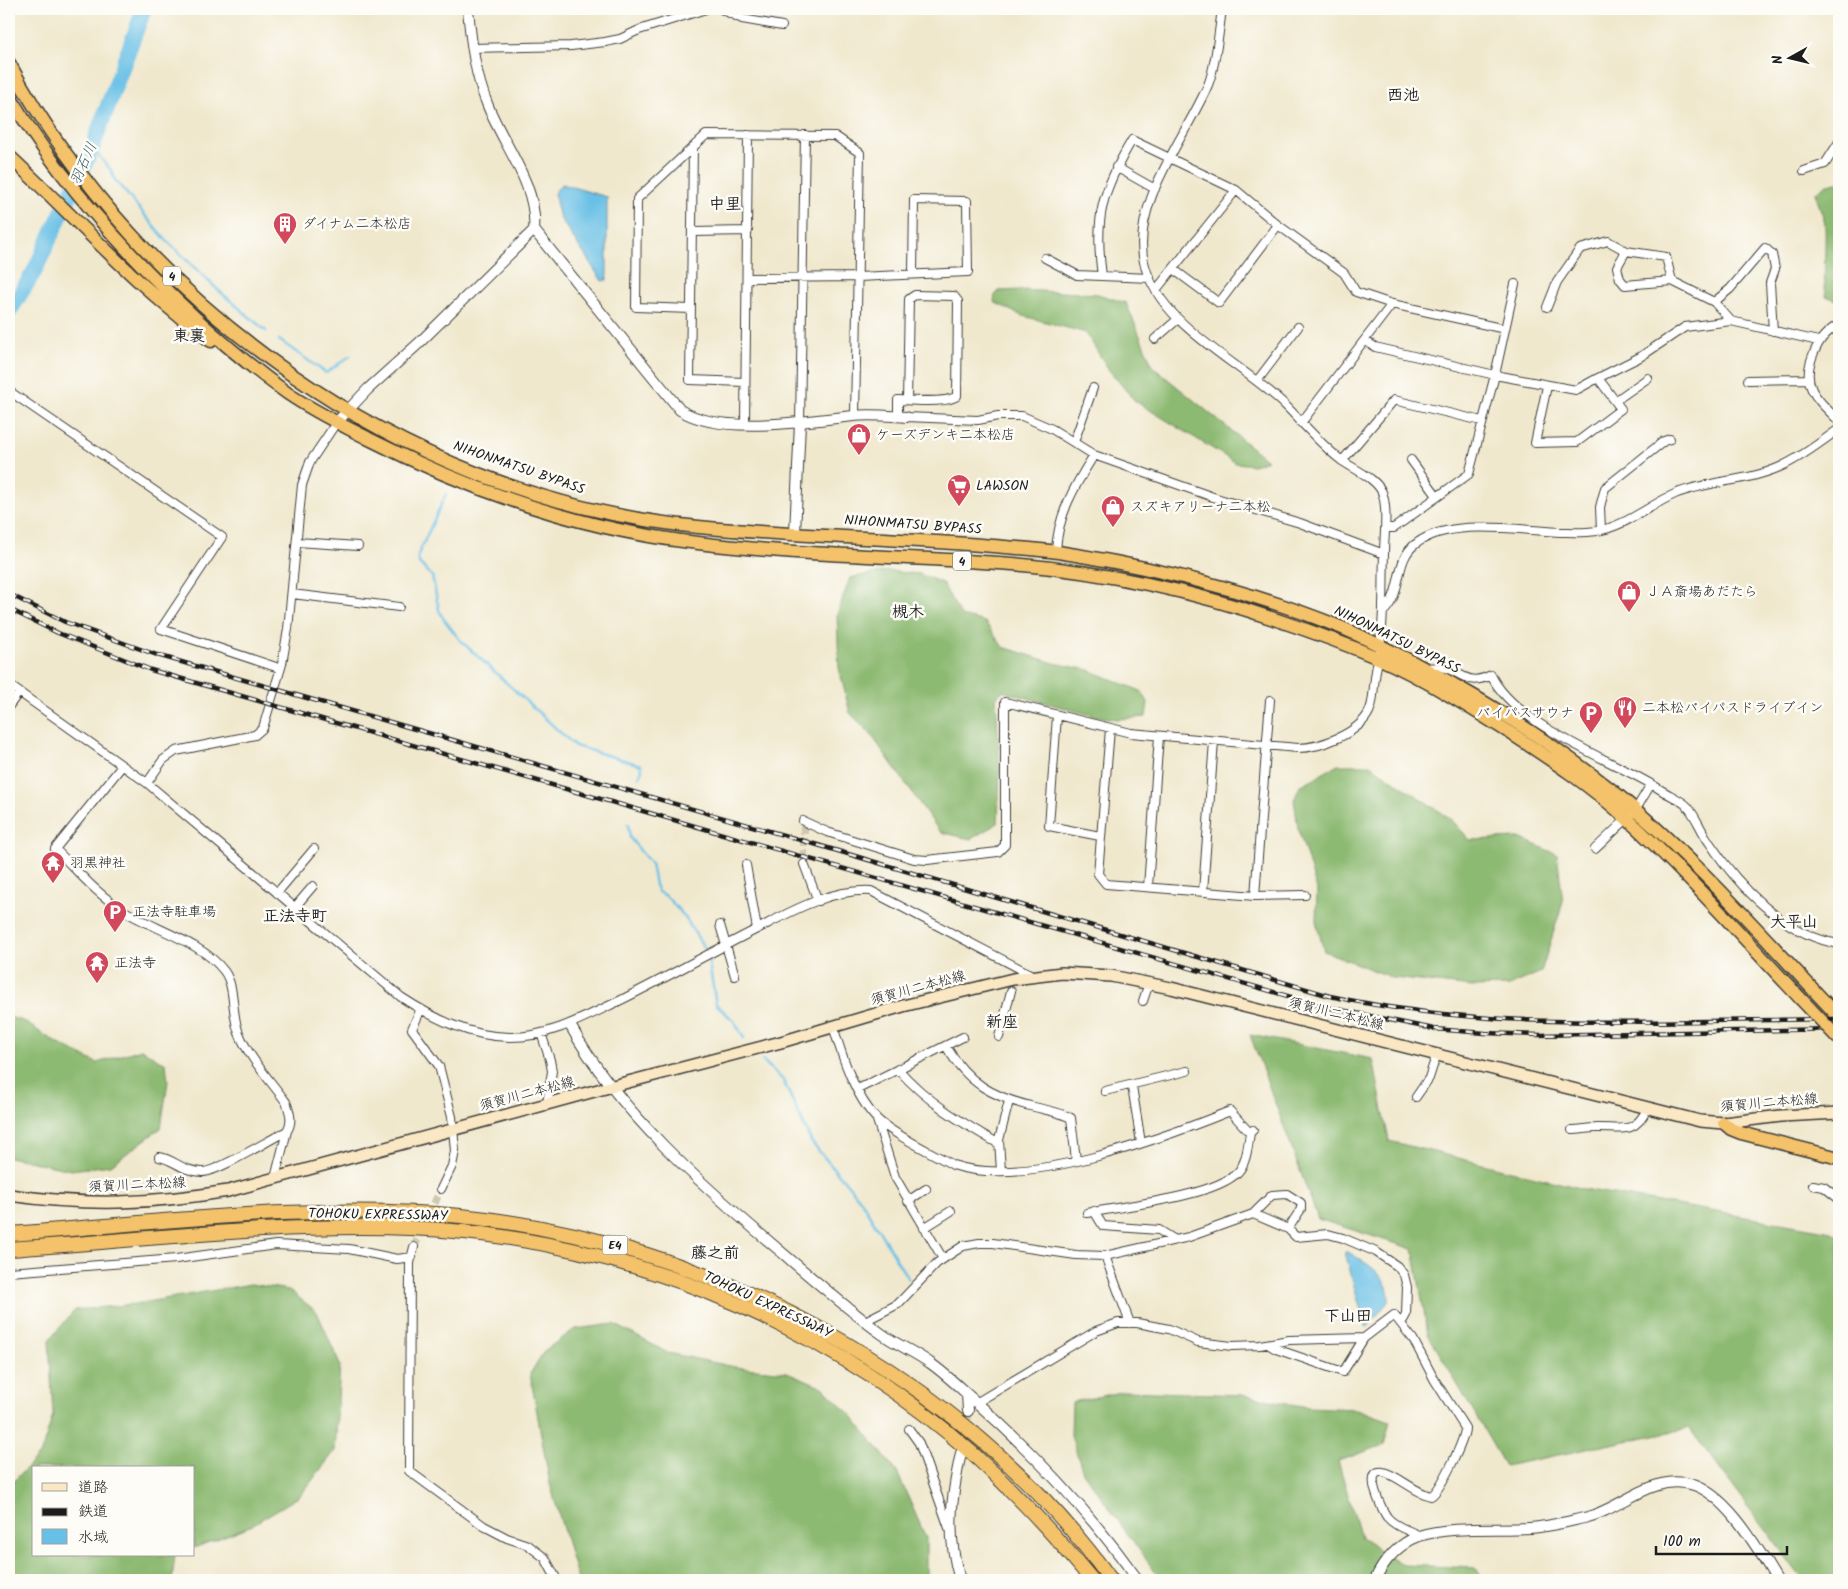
<svg xmlns="http://www.w3.org/2000/svg" width="1848" height="1589" font-family="Kalam,'Klee One',sans-serif">
  <style>
    .forest { fill: #8dba72; stroke: #546b47 }
    .water { fill: #69c0e6; stroke: #426e81 }
    .lines { fill: none; stroke-linecap: round; stroke-linejoin: round }
    .stream { stroke: #69c0e6; stroke-width: 2.5 }
    .river { stroke: #69c0e6; stroke-width: 16 }
    .minor-tunnel { stroke: #d0c9b2; stroke-width: 8; stroke-dasharray: 8 4; stroke-linecap: butt }
    .minor-casing { stroke: #3c3b37; stroke-width: 10 }
    .tertiary-casing { stroke: #3c3b37; stroke-width: 12 }
    .secondary-casing { stroke: #3c3b37; stroke-width: 14 }
    .trunk-casing { stroke: #3c3b37; stroke-width: 15 }
    .motorway-casing { stroke: #3c3b37; stroke-width: 16 }
    .minor { stroke: #fff; stroke-width: 8 }
    .tertiary { stroke: #fff; stroke-width: 10 }
    .secondary { stroke: #fae7c3; stroke-width: 11 }
    .trunk { stroke: #f3c26a; stroke-width: 12 }
    .motorway { stroke: #f3c26a; stroke-width: 14 }
    .rail-casing { stroke: #1c1c1c; stroke-width: 4.5 }
    .rail { stroke: #fdfcf7; stroke-width: 2.5; stroke-dasharray: 8; stroke-linecap: butt }
    .trunk-bridge-casing { stroke: #3c3b37; stroke-width: 15; stroke-linecap: butt }
    .trunk-bridge { stroke: #f3c26a; stroke-width: 12 }
    .labels { text-anchor: middle; dominant-baseline: central; stroke-width: 5; stroke-linejoin: round; paint-order: stroke }
    .shield { fill: #fdfcf7; stroke: #605f5e; stroke-width: 1 }
    .shield-label { font-size: 12px; font-weight: bold; fill: #1c1c1c }
    .poi-label { font-size: 14px; fill: #1c1c1c; stroke: #fdfcf7; text-anchor: start }
    .street-label { font-size: 14px; fill: #1c1c1c; stroke: #fdfcf7 }
    .water-label { font-size: 15px; font-style: italic; fill: #3b5e6d; stroke: #fdfcf7 }
    .quarter-label { font-size: 16px; font-weight: bold; fill: #1c1c1c; stroke: #fdfcf7 }
  </style>
  <rect width="100%" height="100%" fill="#fdfcf7"/>
  <filter id="ink" filterUnits="userSpaceOnUse"><feTurbulence type="fractalNoise" baseFrequency=".02" numOctaves="2"/><feDisplacementMap in="SourceGraphic" scale="10" xChannelSelector="R" yChannelSelector="G"/><feConvolveMatrix kernelMatrix="1 2 1 2 8 2 1 2 1" color-interpolation-filters="sRGB"/></filter>
  <filter id="wash" filterUnits="userSpaceOnUse"><feTurbulence type="fractalNoise" baseFrequency=".0096" numOctaves="4" result="noise"/><feDisplacementMap in="SourceGraphic" scale="20" xChannelSelector="R" yChannelSelector="G"/><feGaussianBlur stdDeviation="1.12" result="paint"/><feColorMatrix in="noise" values="0 0 0 0 0 0 0 0 0 0 0 0 0 0 0 0 0 1.4 0 .05"/><feComposite in="paint" operator="in"/></filter>
  <g filter="url(#wash)">
    <rect width="100%" height="100%" fill="#f0e8cd"/>
    <path class="forest" d="M1839,183v118l-13,-5c-3,-24 0,-47 -1,-71 -1,-10 -8,-21 -9,-33l11,-8z
      M1021,290l77,4 28,9 27,64 114,93 -13,5 -18,-2 -101,-62 -27,-32 -22,-36 -66,-18 -26,-13 1,-7 4,-4z
      M888,571l32,3 22,9 19,33 24,6 18,25 51,16 35,7 52,21 7,11 -2,15 -29,2 -22,-3 -93,-25 -6,7 4,70 -2,55 -27,16 -31,-7 -70,-99 -20,-20 -11,-45 -2,-54 13,-36z
      M1338,765h32l81,54 19,21 49,-2 38,16 6,48 -22,70 -32,14 -37,1 -79,-9 -69,-27 -8,-30 1,-31 -19,-62 -4,-28 6,-14z
      M9,1017l14,4 34,22 40,20 44,-14 25,15 2,17 -7,47 -50,37 -40,5 -62,-13z
      M1250,1035l123,24 16,82 195,48 248,43 7,5v343h-36l-114,-152 -184,38 -77,-132 -15,-85 -95,-30z
      M251,1284l38,6 28,22 23,53 -5,86 -35,45 -50,30 -56,22v-80h-160v87h141l-3,25h-163v-94l32,-33 12,-38 -4,-75 26,-30 60,-6z
      M614,1324l54,29 67,14 52,5 36,15 28,28 46,57 29,66v42h-348l-28,-96 -20,-110 14,-23 31,-22z
      M1125,1391l117,4 66,12 48,2 34,12 -6,24 -46,16 23,77 42,27 73,3 7,12h-322l-78,-108 -12,-36 1,-34z"/>
    <path class="water" d="M562,184l45,13v83l-5,1 -42,-63 -6,-25z
      M1345,1252h3c19,12 41,22 41,48l-21,27 -3,-1z"/>
    <g class="lines">
      <path class="stream" d="M92,148l19,22 4,10 51,60 52,50 48,41
        M279,340l47,33 24,-17
        M446,494l-28,61 1,8 13,13 7,34 4,8 17,22 115,106 66,19 1,5 -3,7
        M628,824l2,14 21,26 4,21 3,7 8,4 18,20 23,36 9,52 18,17 10,17
        M762,1060l21,20 29,63 48,56 48,80"/>
      <path class="river" d="M9,312l25,-40 58,-124 52,-139"/>
    </g>
  </g>
  <g filter="url(#ink)">
    <g class="lines">
      <path class="minor-tunnel" d="M804,826v38
        M414,1247l27,-58
        M962,1446l6,-35"/>
      <g class="minor-casing">
        <path id="minor" d="M721,9l21,10 40,7
          M472,48l99,-2 34,-4 15,-3 19,-9 67,-21
          M693,147l-3,233 55,2
          M1116,167l39,22
          M1804,171l21,-7 14,-22
          M693,232l55,-1
          M1045,258l32,17 73,3
          M1173,269l46,34 59,-78
          M1102,276c-8,-59 0,-85 30,-136l104,50 42,35 66,48 12,19 36,12 113,25
          M747,278l111,-1 110,-5 -1,-71 -53,-1 -1,74
          M1672,281l-6,-24 -40,-6 -9,16 3,12 5,6 47,-4 42,21 17,19 87,20
          M1156,290l80,-100
          M1714,302l16,-13 35,-41 7,6 3,15 -5,14 3,48
          M1547,307l10,-25 23,-33 28,-8 18,10
          M691,309l-55,-2 1,-108 69,-64 129,1 25,17 -5,262
          M1839,324c-14,9 -20,16 -26,31 -13,32 5,45 26,66
          M1155,339l23,-20
          M1366,341l9,6 120,28 81,15 22,-12 23,31 -44,33 -42,1 12,-57
          M1598,378l42,-21 45,-30 46,-6
          M1748,380l59,-1
          M1257,381l41,-54
          M9,391l213,146 -61,92 118,39
          M1615,401l33,-23
          M898,416v-16c15,0 48,4 59,-4l1,-95 -4,-5 -39,-1 -6,4 -2,101
          M906,417l72,3 20,-4h24l30,13 42,26 122,43 84,25 84,31
          M745,423l3,-288
          M800,423l5,-288
          M1301,423l91,-119
          M1074,442l19,-54
          M1411,460l26,36
          M1342,461l52,-61 88,21
          M1385,528h9l75,-54 26,-99 20,-91
          M1601,530l-1,-23 5,-19 59,-47 6,-2
          M297,542l61,4
          M1056,552c1,-36 19,-67 38,-97
          M292,594l107,13
          M1383,612c21,-18 10,-53 34,-69 43,-31 129,-5 180,-12 29,-5 51,-25 78,-37 34,-14 73,-12 107,-28 20,-9 39,-24 57,-37
          M1426,668c6,0 14,-2 20,0 19,7 23,18 45,7 24,51 123,85 170,115 8,5 20,10 26,16 9,10 14,25 22,36 30,45 75,93 130,102
          M9,685l138,98 254,214c32,21 69,40 109,40 41,0 77,-21 113,-38 48,-24 94,-50 142,-74 32,-17 69,-36 106,-34l161,84
          M9,706l10,-14
          M1057,716l-8,110 51,10
          M1110,729l-12,145 8,10 149,12 15,-196
          M122,766l-67,83c22,21 42,46 68,61 30,19 79,32 101,61 12,16 7,43 15,62 10,25 31,47 47,69 4,10 7,20 1,29l-12,47
          M147,783l16,-23 13,-9 79,-16 8,-7 19,-64 6,-35 14,-144 8,-23 26,-39
          M803,821l24,11 87,27 13,1 71,-8 7,-7v-143l126,31 167,15c22,0 61,-15 71,-36 4,-8 4,-17 5,-26 2,-20 7,-39 8,-59 2,-24 1,-49 2,-73 0,-19 4,-41 -1,-59 -4,-16 -30,-26 -42,-35 -21,-16 -37,-36 -55,-54 -44,-44 -127,-79 -142,-144 -13,-59 42,-125 64,-177 8,-19 11,-55 14,-76
          M1595,849l40,-38 16,-27
          M804,864l14,37
          M746,865l11,64
          M1148,887l11,-151
          M1203,892l11,-151
          M277,893l37,-44
          M1255,896l50,-1
          M295,907l18,-21
          M720,925l15,51
          M1143,1001l6,-18
          M421,1009l-9,20 27,37 13,51 3,34 -3,15 -11,23
          M833,1026c9,30 22,71 44,93 15,15 56,34 76,46 71,24 208,-26 277,-54l20,22
          M541,1033l9,27 2,11 -5,33
          M999,1037l12,-46
          M946,1046c22,38 47,51 88,61 12,3 26,5 37,11l5,42
          M898,1069c29,33 63,53 101,75
          M1132,1086l9,57
          M858,1089l105,-52
          M1105,1091l82,-20
          M1416,1097l13,-19 8,-25
          M877,1120l18,57 48,82
          M1572,1130c8,0 16,-2 24,-2 24,-1 38,8 51,-19
          M159,1157c15,2 22,14 43,15 14,1 68,-33 85,-41
          M1001,1171l-2,-31 10,-39
          M1813,1185l11,2 15,12
          M908,1201l18,-12
          M1094,1211l9,15 56,4 16,10
          M1087,1213c36,-7 127,-16 151,-41 9,-10 10,-27 12,-39l3,-3
          M1253,1214l19,-19 15,-1 14,9v6l-13,20
          M924,1228l27,-17
          M414,1247l-4,16 -1,208 75,55 23,12 21,7 17,13 12,22
          M1105,1256l25,67
          M9,1272l167,-13 100,-14 73,4 48,10 15,-2
          M865,1321l33,-17 39,-41 26,-17 16,-3h14l83,12 29,1 84,-19 64,-23 35,15 8,8 32,-3 15,4 33,14 21,14 7,9 3,12 -1,28 -4,7
          M1268,1344l8,5 67,23 21,-34
          M976,1403l120,-72 22,-8h19l32,6 29,13 34,4 28,-1 29,-5 75,-2 30,-23 19,24 21,40 31,49c0,12 -25,63 -34,68 -16,-3 -35,-22 -48,-24 -21,-3 -1,38 4,45 8,10 22,13 33,19
          M909,1429l10,14 30,85"/>
      </g>
      <g class="tertiary-casing">
        <path id="tertiary" d="M534,230l146,180c41,26 125,11 173,6 17,-2 36,0 53,1
          M336,423l32,-34 50,-45 116,-114c4,-44 -30,-84 -46,-124 -13,-31 -17,-64 -20,-97
          M795,533l5,-110
          M570,1025c48,87 133,161 209,225 34,29 67,58 103,84 15,11 33,18 48,29 16,11 31,26 46,39 60,53 115,112 162,178
          M967,1394l1,17
          M960,1580c-14,-46 -9,-81 1,-127
          M1375,1580c8,-19 25,-37 44,-44 30,-10 78,-6 110,-8 18,-1 37,-6 55,-10 37,-8 66,-44 106,-34 37,9 68,65 87,96"/>
      </g>
      <g class="secondary-casing">
        <path id="secondary" d="M9,1195c78,11 142,9 219,-4l381,-104 172,-45 122,-36 110,-27 49,-6 49,3 60,12 529,133 24,2 57,-7 58,-3"/>
      </g>
      <g class="trunk-casing">
        <path id="trunk" d="M9,63c133,245 393,429 671,462 104,12 209,12 313,21 22,2 44,3 65,6 95,15 193,39 282,75 27,11 52,25 78,38 68,36 131,76 191,123 84,67 156,151 230,229
          M9,95c34,59 75,109 121,158 48,51 100,99 157,140 26,18 55,32 82,46 104,53 214,91 329,104 105,13 210,13 315,21 91,8 181,27 267,57 33,11 66,23 98,37 48,21 93,50 137,78 38,25 76,50 110,81 62,56 118,121 175,181
          M9,156c67,62 128,131 202,185
          M1724,1123l7,6 10,4 98,25"/>
      </g>
      <g class="motorway-casing">
        <path id="motorway" d="M9,1234c147,-11 305,-32 452,-18 248,25 504,161 650,364
          M9,1249c133,-9 267,-26 401,-21 205,9 409,89 563,226 43,39 82,81 119,126"/>
      </g>
      <use href="#minor" class="minor"/>
      <use href="#tertiary" class="tertiary"/>
      <use href="#secondary" class="secondary"/>
      <use href="#trunk" class="trunk"/>
      <use href="#motorway" class="motorway"/>
      <g class="rail-casing">
        <path id="rail" d="M9,594l56,28 92,33 647,186 526,155c167,37 340,24 509,23
          M9,609l49,24 93,37 1175,337 108,22 51,4 54,2 300,-6"/>
      </g>
      <use href="#rail" class="rail"/>
      <g class="trunk-bridge-casing">
        <path id="trunk-bridge" d="M1800,998l39,41"/>
      </g>
      <use href="#trunk-bridge" class="trunk-bridge"/>
    </g>
  </g>
  <defs>
    <g id="building-pin" transform="scale(1.25)"><path d="M0 17L-7.5 6A9.5 9.5 0 1 1 7.5 6Z" fill="#d1495b" stroke="#fdfcf7"/><path d="M-4-6H4V6H1V3H-1V6H-4ZM-2.5-4.3h1.7v1.8h-1.7ZM.8-4.3h1.7v1.8H.8ZM-2.5-1h1.7V.8h-1.7ZM.8-1h1.7V.8H.8Z" fill="#fff"/></g>
    <g id="shop-pin" transform="scale(1.25)"><path d="M0 17L-7.5 6A9.5 9.5 0 1 1 7.5 6Z" fill="#d1495b" stroke="#fdfcf7"/><path d="M-5-2.5h2.3a2.7 3.5 0 0 1 5.4 0H5L5.5 6h-11ZM-1.5-2.5h3a1.5 2.3 0 0 0-3 0Z" fill="#fff"/></g>
    <g id="supermarket-pin" transform="scale(1.25)"><path d="M0 17L-7.5 6A9.5 9.5 0 1 1 7.5 6Z" fill="#d1495b" stroke="#fdfcf7"/><path d="M-6-5.5h2.5l.6 2H6L4.5 2H-2.5L-4.4-4H-6ZM-1.5 3.2a1.3 1.3 0 1 0 .1 0ZM3 3.2a1.3 1.3 0 1 0 .1 0Z" fill="#fff"/></g>
    <g id="restaurant-pin" transform="scale(1.25)"><path d="M0 17L-7.5 6A9.5 9.5 0 1 1 7.5 6Z" fill="#d1495b" stroke="#fdfcf7"/><path d="M-5-6h1v4h1v-4h1v4h1v-4h1v5L-1.5 .5V6h-2V.5L-5-1ZM5-6V6H3V1.5H1.5Q1.5-4 5-6Z" fill="#fff"/></g>
    <g id="parking-pin" transform="scale(1.25)"><path d="M0 17L-7.5 6A9.5 9.5 0 1 1 7.5 6Z" fill="#d1495b" stroke="#fdfcf7"/><path d="M-3.5-5.5H1a3.5 3.5 0 0 1 0 7H-1V5.5H-3.5ZM-1-3.4V-.6H.8a1.4 1.4 0 0 0 0-2.8Z" fill="#fff"/></g>
    <g id="temple-pin" transform="scale(1.25)"><path d="M0 17L-7.5 6A9.5 9.5 0 1 1 7.5 6Z" fill="#d1495b" stroke="#fdfcf7"/><path d="M0-6L5-2H3V0L6.5 2.5H4V6H1.5V3h-3V6H-4V2.5H-6.5L-3 0V-2H-5Z" fill="#fff"/></g>
  </defs>
  <g fill-rule="evenodd">
    <use href="#building-pin" x="285" y="224"/>
    <use href="#shop-pin" x="859" y="435"/>
    <use href="#supermarket-pin" x="959" y="486"/>
    <use href="#shop-pin" x="1113" y="507"/>
    <use href="#shop-pin" x="1629" y="592"/>
    <use href="#restaurant-pin" x="1625" y="708"/>
    <use href="#parking-pin" x="1591" y="713"/>
    <use href="#temple-pin" x="53" y="863"/>
    <use href="#parking-pin" x="115" y="912"/>
    <use href="#temple-pin" x="97" y="963"/>
  </g>
  <g class="labels">
    <g class="shield">
      <rect x="163" y="266.5" width="18" height="19" rx="4"/>
      <rect x="953" y="551.5" width="18" height="19" rx="4"/>
      <rect x="602.5" y="1235.5" width="25" height="19" rx="4"/>
    </g>
    <g class="shield-label">
      <text x="172" y="276">4</text>
      <text x="962" y="561">4</text>
      <text x="615" y="1245">E4</text>
    </g>
    <g class="poi-label">
      <text x="302" y="224">ダイナム二本松店</text>
      <text x="876" y="435">ケーズデンキ二本松店</text>
      <text x="976" y="486">LAWSON</text>
      <text x="1130" y="507">スズキアリーナ二本松</text>
      <text x="1646" y="592">ＪＡ斎場あだたら</text>
      <text x="1642" y="708">二本松バイパスドライブイン</text>
      <text x="1574" y="713" text-anchor="end">バイパスサウナ</text>
      <text x="70" y="863">羽黒神社</text>
      <text x="132" y="912">正法寺駐車場</text>
      <text x="114" y="963">正法寺</text>
    </g>
    <g class="street-label">
      <text transform="translate(519 468) rotate(19)">NIHONMATSU BYPASS</text>
      <text transform="translate(913 525) rotate(4)">NIHONMATSU BYPASS</text>
      <text transform="translate(1397 640) rotate(26)">NIHONMATSU BYPASS</text>
      <text transform="translate(918 988) rotate(-15)">須賀川二本松線</text>
      <text transform="translate(1336 1014) rotate(14)">須賀川二本松線</text>
      <text transform="translate(527 1094) rotate(-15)">須賀川二本松線</text>
      <text transform="translate(1769 1103) rotate(-5)">須賀川二本松線</text>
      <text transform="translate(137 1185) rotate(-3)">須賀川二本松線</text>
      <text transform="translate(378 1215) rotate(1)">TOHOKU EXPRESSWAY</text>
      <text transform="translate(768 1305) rotate(25)">TOHOKU EXPRESSWAY</text>
    </g>
    <g class="water-label">
      <text transform="translate(84 164) rotate(-66)">羽石川</text>
    </g>
    <g class="quarter-label">
      <text x="1403" y="95">西池</text>
      <text x="725" y="204">中里</text>
      <text x="189" y="336">東裏</text>
      <text x="908" y="612">槻木</text>
      <text x="295" y="916">正法寺町</text>
      <text x="1794" y="922">大平山</text>
      <text x="1002" y="1022">新座</text>
      <text x="715" y="1253">藤之前</text>
      <text x="1348" y="1316">下山田</text>
    </g>
  </g>
  <rect width="1848" height="1589" fill="none" stroke="#fdfcf7" stroke-width="30"/>
  <rect x="32" y="1466" width="162" height="90" fill="#fdfcf7" stroke="#a3a29f"/>
  <rect x="42" y="1483" width="25" height="8" fill="#fae7c3" stroke="#a3a29f"/>
  <text x="78" y="1492" font-size="15" fill="#1c1c1c">道路</text>
  <rect x="42" y="1508" width="25" height="8" fill="#1c1c1c" stroke="#a3a29f"/>
  <text x="78" y="1516" font-size="15" fill="#1c1c1c">鉄道</text>
  <rect x="42" y="1529" width="25" height="15" fill="#69c0e6" stroke="#a3a29f"/>
  <text x="78" y="1542" font-size="15" fill="#1c1c1c">水域</text>
  <g transform="translate(1790 58) rotate(262)" stroke="#fdfcf7" stroke-width="4" paint-order="stroke">
  <path d="M0-4L9 19L0 12L-9 19Z" fill="#1c1c1c"/>
  <text y="-8" font-size="14" font-weight="bold" text-anchor="middle" fill="#1c1c1c">N</text>
  </g>
  <path d="M1656 1546v8h131v-8" fill="none" stroke="#1c1c1c" stroke-width="2.5"/>
  <text x="1663" y="1546" font-size="15" fill="#1c1c1c" stroke="#fdfcf7" stroke-width="4" paint-order="stroke">100 m</text>
</svg>
